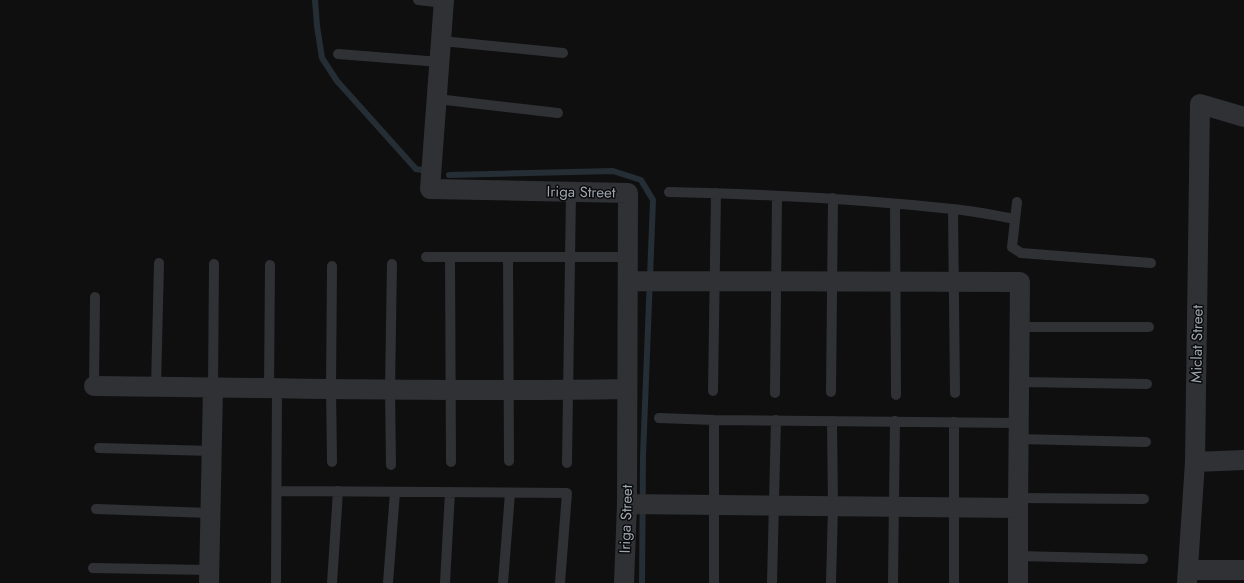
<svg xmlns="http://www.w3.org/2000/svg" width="1244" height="583" font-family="Jost,sans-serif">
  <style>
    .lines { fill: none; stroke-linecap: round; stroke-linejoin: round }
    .stream { stroke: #252e34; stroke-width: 6 }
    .service { stroke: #2f3135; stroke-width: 10 }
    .minor { stroke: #2f3135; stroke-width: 20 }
    .labels { text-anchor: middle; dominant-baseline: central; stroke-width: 3; stroke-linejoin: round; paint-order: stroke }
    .street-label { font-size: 15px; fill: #9ea6b2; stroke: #0a0a0b }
  </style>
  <rect width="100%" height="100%" fill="#0f0f10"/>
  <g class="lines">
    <path class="stream" d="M315,0l2,26 5,32 15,23 79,88 12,2
      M449,175l164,-4 28,9 12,20 -10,256 -1,127"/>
    <path class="service" d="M418,0l26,3
      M442,41l121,12
      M338,54l102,8
      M437,99l121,14
      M669,192c94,2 189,7 283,17 21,2 42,6 63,10
      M1017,202l-5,45 9,6 130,10
      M895,204l1,191
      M953,209l2,184
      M426,257h202
      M508,257l1,204
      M450,258l1,204
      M332,266l-1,122 1,74
      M1020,327h129
      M1019,382l128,2
      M94,386l1,-89
      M156,386l3,-123
      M213,388l1,-124
      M269,388l1,-123
      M713,391l3,-198
      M831,392l2,-194
      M775,393l2,-197
      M659,418l55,2 305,3
      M714,420v163
      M954,422v161
      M1018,439l128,3
      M99,448l113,3
      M567,463l4,-271
      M391,465l-1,-76 2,-125
      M277,491l290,2 -7,90
      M1018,498l126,1
      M96,509l114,4
      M1018,556l125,3
      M93,568l116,2
      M276,583l1,-195
      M332,583l6,-92
      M388,583l7,-91
      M445,583l5,-91
      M503,583l7,-90
      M772,583l4,-163
      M831,583l2,-76 -1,-86
      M893,583l2,-162"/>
    <path class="minor" d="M444,0l-14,189 198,4 -1,311 -3,79
      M628,281l392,1 -2,226v75
      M94,386c178,2 356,6 533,3
      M1195,462l49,-2
      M627,504l391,4
      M1188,570h56
      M209,583l4,-195
      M1187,583l8,-121 5,-358 44,13"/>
  </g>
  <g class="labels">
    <g class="street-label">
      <text transform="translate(581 192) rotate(1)">Iriga Street</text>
      <text transform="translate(1197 344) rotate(-89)">Miclat Street</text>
      <text transform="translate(626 519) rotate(-88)">Iriga Street</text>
    </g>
  </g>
</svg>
